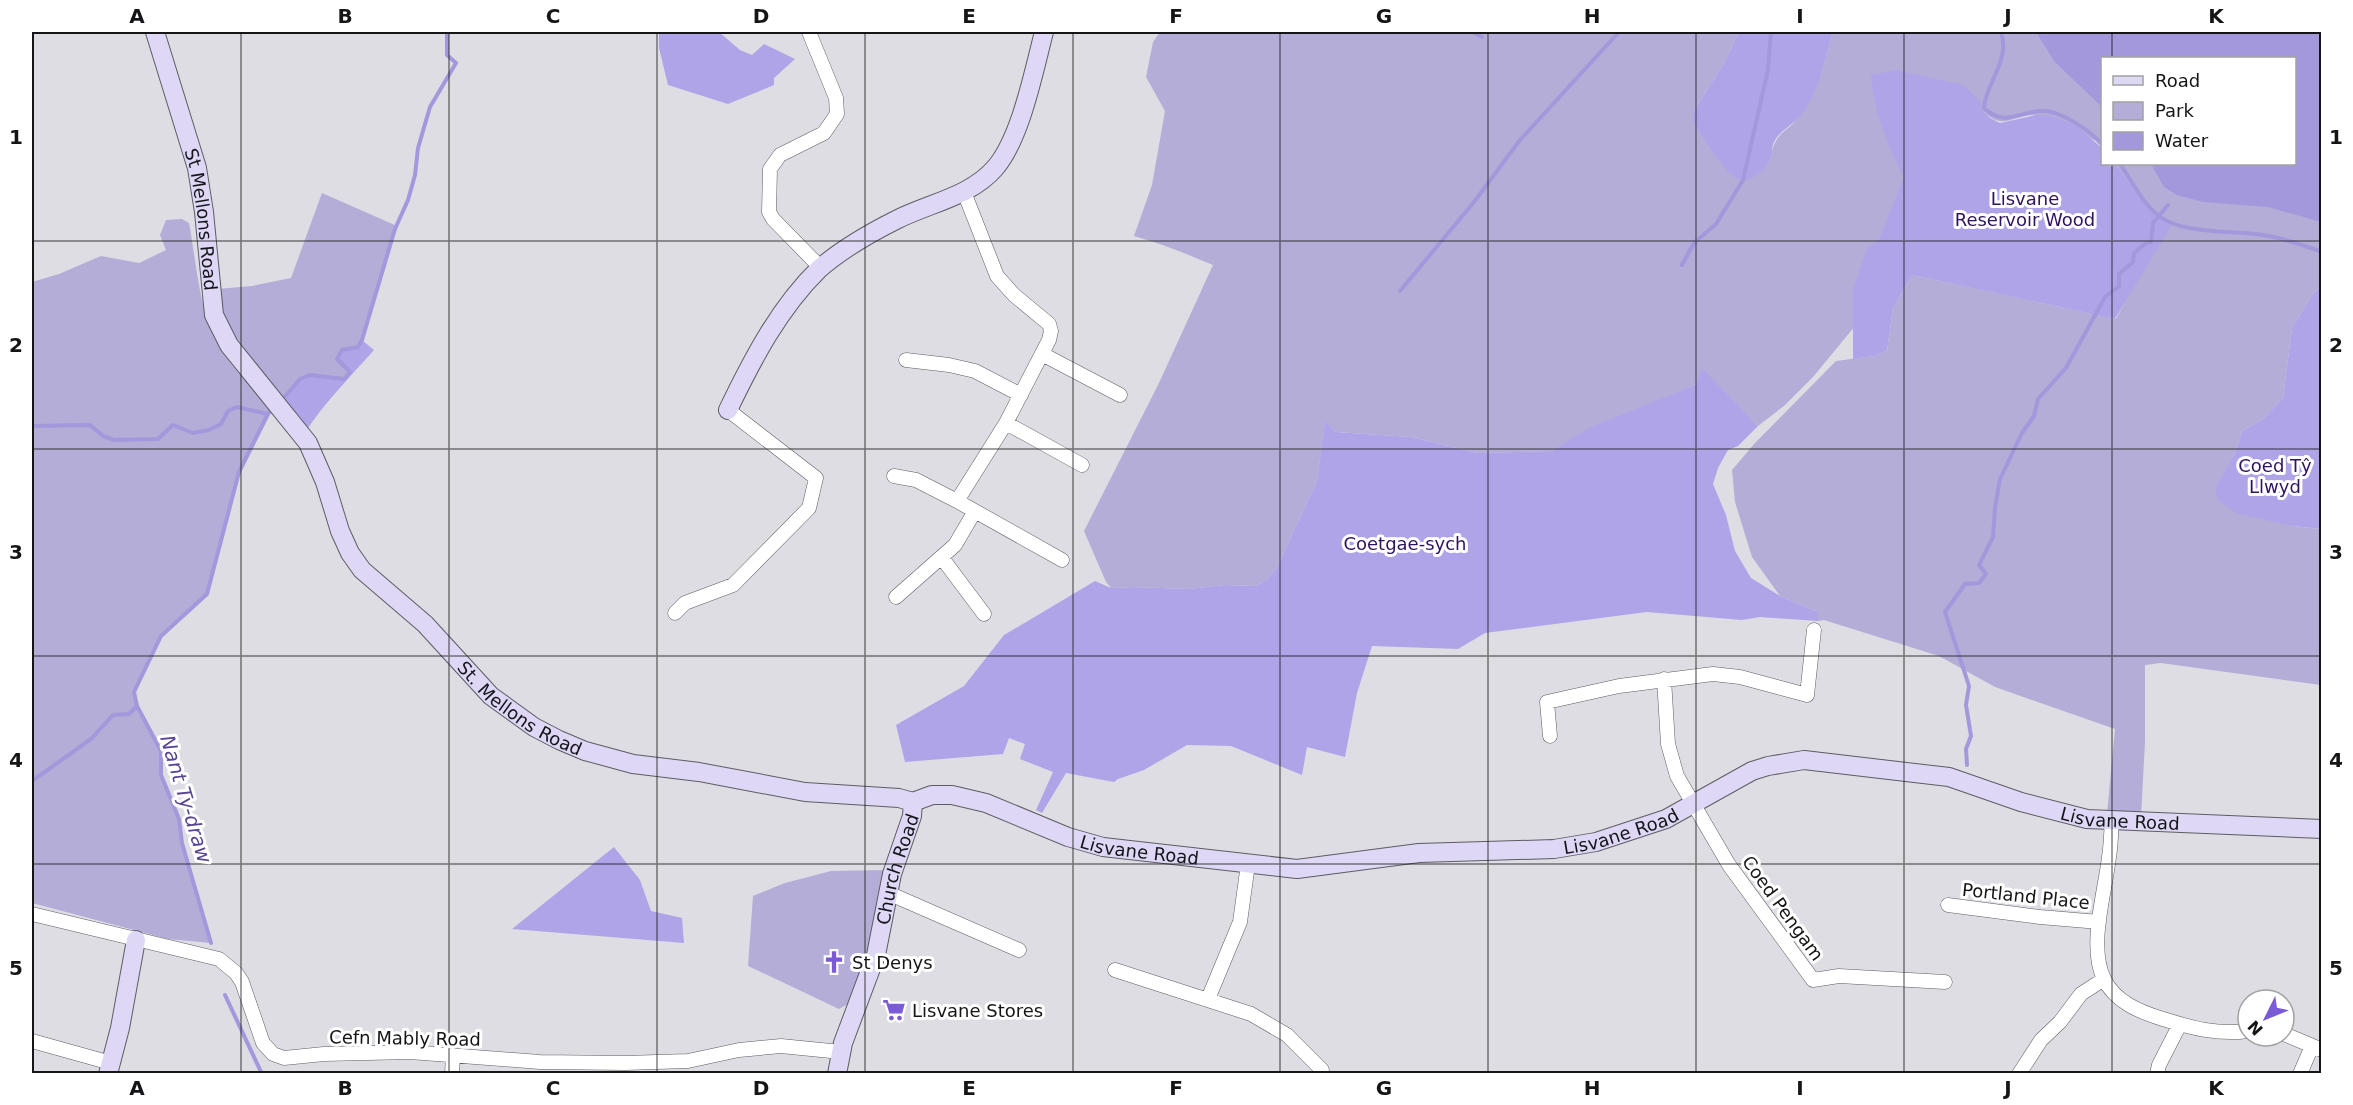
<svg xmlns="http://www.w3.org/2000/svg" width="2353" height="1105" font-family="'DejaVu Sans',sans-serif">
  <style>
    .green { fill: #b3add7 }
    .forest { fill: #b0a4e8 }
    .water { fill: #a398db }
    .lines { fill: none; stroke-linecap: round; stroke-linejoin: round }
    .stream { stroke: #a398db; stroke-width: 4 }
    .street-casing { stroke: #5d5c62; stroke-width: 15 }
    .secondary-casing { stroke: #5d5c62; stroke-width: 20 }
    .street { stroke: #fff; stroke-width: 14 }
    .secondary { stroke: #ded8f6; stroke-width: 18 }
    .grid { fill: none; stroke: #151518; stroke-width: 1.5; stroke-opacity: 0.55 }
    .labels { text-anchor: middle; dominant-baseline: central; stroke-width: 6; stroke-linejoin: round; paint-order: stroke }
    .park-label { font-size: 18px; fill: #2e1361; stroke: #fff }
    .street-label { font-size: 18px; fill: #151518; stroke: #fff }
    .poi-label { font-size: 18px; fill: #151518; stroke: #fff; text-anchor: start }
    .water-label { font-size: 20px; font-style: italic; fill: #584495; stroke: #fff }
    .neatline { fill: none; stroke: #151518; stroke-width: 2 }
    .grid-label { font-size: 20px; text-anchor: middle; font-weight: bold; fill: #151518 }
  </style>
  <rect width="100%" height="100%" fill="#dedde4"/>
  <path class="green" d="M1160,32h579l-15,31 -31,49v10l22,31 55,8c5,-32 15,-25 30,-46 19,-24 25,-55 33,-83h488v254l-9,9 -20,33 -9,70 -20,21 -21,12 -7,22 -20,36 77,37 29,3v156l-160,-22 -16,2v77l-4,75 -34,-3 8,-85 -120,-42 -56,-31 -115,-36 -6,1v-9l-38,-16 -28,-39 -17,-55 -3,-32 23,-27 81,-82 38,-5 13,-5 6,-43 19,-33 204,44 51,-95 -16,-11 -35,-49h178v-106h-192v90l-6,-7c-19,-8 -39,-20 -58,-25 -21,-5 -33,17 -54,-4l-124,208 -47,57 -28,28 -27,21 -56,-57 -7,16 -56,24 -87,42 -74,2 -67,-16 -75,-5 -11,-10 -8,59 -39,84 -11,15 -12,6 -31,-1 -35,4 -56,-2 -22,1 -5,-6 -22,-51 74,-146 55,-120c-26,-11 -51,-21 -79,-29l18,-51 13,-74 -19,-34 7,-35z
    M322,193l75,33 -35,114 -21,24 9,8c-16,16 -49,8 -68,27l-21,-21 -40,-59 -4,-30 35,-3 39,-8z
    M182,219l7,4c6,32 10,80 23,109 13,30 39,54 60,77l-4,5 -29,58 -32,122 -46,42 -27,56 3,14 24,45v24l18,44 3,24 29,100 -43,-4 -136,-36v-621l27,-8 42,-18 38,7 27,-13 -6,-15 6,-15z
    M887,870l-15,75 -19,56 -14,8 -91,-43 5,-70 32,-13 46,-12z"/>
  <path class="forest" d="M659,32h60l21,18 12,5 12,-11 31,15 -21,19v7l-46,19 -60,-19 -9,-37z
    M1739,32h94c-8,27 -14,62 -33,84 -8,10 -20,14 -26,26 -3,6 -1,12 -4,18 -4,9 -17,21 -28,20 -15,-1 -40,-45 -49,-58v-10l31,-49z
    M1896,70l67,15 17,16 2,9 8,8 10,5 36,-8 15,1 24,9 27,23v16h14l34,47 21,15 -56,93 -203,-44 -19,33 -6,43 -13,5 -21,3v-69l13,-40 13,-10 25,-63c-17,-32 -30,-66 -33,-102z
    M2321,286v243l-29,-3 -56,-13 -18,-13 -3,-12 20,-35 7,-22 21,-12 20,-21 9,-70 20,-33z
    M362,340l12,10c-23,26 -49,52 -68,81l-24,-32 18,-20 10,-4 34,4 6,-7 -13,-13 5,-9 16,-3z
    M1702,368l56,58 -20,20 -10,4 -10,18 -5,16 13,31 9,36 16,27 29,18 38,16v9l-58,-4 -18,3 -95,-8 -162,21 -27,16 -86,-3 -15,47 -12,64 -38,-10 -5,28 -71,-29 -44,-1 -43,25 -26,9 -4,3 -48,-9 -24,40 -6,-3 17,-38 -33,-13 5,-15 -16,-6 -6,16 -98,8 -9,-37 68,-39 40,-51 91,-54 16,7 22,-1 56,2 35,-4 31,1 12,-6 11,-15 39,-84 8,-60 11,11 75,5 67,16 74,-2 37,-23 106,-43z
    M614,847l26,33 11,31 31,7 2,25 -172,-14z"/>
  <path class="water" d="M2036,32h285v190l-53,-15 -65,-5 -26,-7 -13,-8 -13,-23h143v-106h-192v49l-47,-45z"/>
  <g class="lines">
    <path class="stream" d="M1472,32l10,5
      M2001,32c10,29 -16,52 -17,76 23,21 36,1 62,3 18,2 44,20 56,33
      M2120,164c12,17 22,39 39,52 25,19 73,14 104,19 20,3 40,10 59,17
      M1682,265l12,-22 22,-19 27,-44 25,-110 3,-38
      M1400,291l74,-89 46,-62 99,-108
      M282,400l18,-21 10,-4 34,4 6,-7 -13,-13 5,-9 16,-3 4,-7 33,-111 13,-29 7,-25 3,-27 12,-41 26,-44 -9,-8v-23
      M32,426l58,-1 13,11 11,4 44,-1 15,-14 20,8 16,-3 12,-6 7,-13 9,-4 31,7 6,-7
      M1967,765l-1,-16 5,-13 -5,-31 3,-19 -24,-74 20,-28 14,-1 7,-9 -7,-9 14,-28 2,-29 5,-29 22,-46 12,-17 4,-17 28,-31 39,-71 14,-11v-12l14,-12 1,-9 12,-10 5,-1 2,-19 15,-18
      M32,781l59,-42 22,-24 16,-1 8,-8
      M211,943l-29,-100 -3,-24 -18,-44v-24l-24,-45 -3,-14 27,-56 46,-42 32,-122 29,-58
      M225,995l37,79"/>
    <g class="street-casing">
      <path id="street" d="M809,32l27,66 1,16 -13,19 -44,22 -10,14 -1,43 4,7 48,49
        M1042,354l78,41
        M906,360l43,5 26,6 46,24
        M1006,423l76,42
        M894,476l22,4 41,21 105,59
        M957,501l49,-78 43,-83 2,-9 -2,-7 -35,-29 -17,-19 -33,-84
        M942,558l42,56
        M896,597l59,-52 20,-34
        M675,613l10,-10 48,-18 76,-77 7,-30 -88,-68
        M1664,679l4,65 9,32 52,89 84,115 26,-4 106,6
        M1550,736l-3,-34 72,-16 94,-12 27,3 67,18 7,-65
        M2112,821c-1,12 -1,24 -3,36 -4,36 -21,89 -5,122 11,23 36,33 59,40 29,9 54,16 85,12
        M888,893l131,57
        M1948,905l92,12 59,5
        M32,914l187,45 17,14 6,9 21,61 10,11 11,4 40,-4 86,-2 130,10 85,1 63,-2 51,-11 42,-4 60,6
        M1115,970l136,44 36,21 35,35
        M1208,999l32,-77 8,-58
        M2284,1034l38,16
        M32,1041l79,22
        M452,1074l1,-19
        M2019,1074l22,-34 19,-18 21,-28 23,-15
        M2157,1074l2,-9 21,-41
        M2300,1074l12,-28"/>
    </g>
    <g class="secondary-casing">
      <g id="secondary">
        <path id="s1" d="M155,32l42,136 7,44 10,103 15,30 79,98 17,39 15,49 10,22 12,17 63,54 66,72 43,31 25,13 26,11 48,13 66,8 106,20 94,6 14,4"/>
        <path d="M728,410c24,-50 51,-102 91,-141 23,-20 49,-35 77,-49 33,-17 74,-23 99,-52 26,-30 39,-98 49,-136"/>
        <path id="s2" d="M913,802l19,-7h20l34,8 82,34 35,10 194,22 122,-16 135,-4 42,-7 70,-23 86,-48 16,-5 36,-6 145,17 72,25 66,17 235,10"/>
        <path d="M108,1074l12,-46 16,-88"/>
        <path id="s3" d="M837,1074l6,-31 33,-88 16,-81 20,-58 1,-14"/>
      </g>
    </g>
    <use href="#street" class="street"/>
    <use href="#secondary" class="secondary"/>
  </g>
  <path class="grid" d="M241,32v1042M449,32v1042M657,32v1042M865,32v1042M1073,32v1042M1280,32v1042M1488,32v1042M1696,32v1042M1904,32v1042M2112,32v26M2112,164v910M32,241h2290M32,449h2290M32,656h2290M32,864h2290"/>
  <defs>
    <g id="church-bare" transform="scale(1.8)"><path d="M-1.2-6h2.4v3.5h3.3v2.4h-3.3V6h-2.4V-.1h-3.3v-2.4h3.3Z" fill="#7b5bd5" stroke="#fff" stroke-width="2.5" paint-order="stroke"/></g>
    <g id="supermarket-bare" transform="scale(1.8)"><path d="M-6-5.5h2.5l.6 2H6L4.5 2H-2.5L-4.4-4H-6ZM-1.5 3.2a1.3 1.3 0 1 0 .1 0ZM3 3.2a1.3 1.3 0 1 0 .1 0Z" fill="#7b5bd5" stroke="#fff" stroke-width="2.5" paint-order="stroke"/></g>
  </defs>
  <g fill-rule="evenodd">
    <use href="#church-bare" x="834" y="962"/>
    <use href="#supermarket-bare" x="894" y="1010"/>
  </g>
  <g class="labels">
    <g class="park-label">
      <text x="2025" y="198">Lisvane<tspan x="2025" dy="21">Reservoir Wood</tspan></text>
      <text x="2275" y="465">Coed Tŷ<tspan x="2275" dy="21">Llwyd</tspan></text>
      <text x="1405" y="543">Coetgae-sych</text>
    </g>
    <g class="street-label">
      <text stroke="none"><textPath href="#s1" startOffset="194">St Mellons Road</textPath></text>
      <text stroke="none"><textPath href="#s1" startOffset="800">St. Mellons Road</textPath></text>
      <text stroke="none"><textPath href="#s2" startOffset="1245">Lisvane Road</textPath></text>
      <text stroke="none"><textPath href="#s2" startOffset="723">Lisvane Road</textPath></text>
      <text stroke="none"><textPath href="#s2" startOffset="237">Lisvane Road</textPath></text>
      <text stroke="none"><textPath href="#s3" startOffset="214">Church Road</textPath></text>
      <text transform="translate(2026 896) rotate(6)">Portland Place</text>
      <text transform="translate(1783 908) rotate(54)">Coed Pengam</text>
      <text transform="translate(405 1038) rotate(1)">Cefn Mably Road</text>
    </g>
    <g class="poi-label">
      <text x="852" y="962">St Denys</text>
      <text x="912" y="1010">Lisvane Stores</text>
    </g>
    <g class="water-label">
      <text transform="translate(186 799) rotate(73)">Nant Ty-draw</text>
    </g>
  </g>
  <rect width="2353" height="1105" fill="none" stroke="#ffffff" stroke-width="66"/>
  <rect x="2101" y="57" width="195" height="108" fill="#ffffff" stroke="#a1a1a3" stroke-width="1.5"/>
  <rect x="2113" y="76" width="30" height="9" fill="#ded8f6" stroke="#a1a1a3" stroke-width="1.5"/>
  <text x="2155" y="87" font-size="18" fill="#151518">Road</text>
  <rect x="2113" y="102" width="30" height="18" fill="#b3add7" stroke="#a1a1a3" stroke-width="1.5"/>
  <text x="2155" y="117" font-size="18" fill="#151518">Park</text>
  <rect x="2113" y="132" width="30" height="18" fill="#a398db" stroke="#a1a1a3" stroke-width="1.5"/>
  <text x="2155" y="147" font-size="18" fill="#151518">Water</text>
  <g transform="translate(2266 1018) rotate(227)"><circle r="28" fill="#ffffff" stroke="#a1a1a3" stroke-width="1.5"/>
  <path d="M0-4.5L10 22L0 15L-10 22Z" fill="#7b5bd5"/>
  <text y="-9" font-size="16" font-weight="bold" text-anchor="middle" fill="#151518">N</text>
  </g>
  <rect x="33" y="33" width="2287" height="1039" class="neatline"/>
  <g class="grid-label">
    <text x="137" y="23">A</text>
    <text x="345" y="23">B</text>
    <text x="553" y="23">C</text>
    <text x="761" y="23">D</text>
    <text x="969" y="23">E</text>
    <text x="1176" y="23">F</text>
    <text x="1384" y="23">G</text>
    <text x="1592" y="23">H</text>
    <text x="1800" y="23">I</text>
    <text x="2008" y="23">J</text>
    <text x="2216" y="23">K</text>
    <text x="16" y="144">1</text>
    <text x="2336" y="144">1</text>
    <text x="16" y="352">2</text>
    <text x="2336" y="352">2</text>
    <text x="16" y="559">3</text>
    <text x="2336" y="559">3</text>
    <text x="16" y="767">4</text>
    <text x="2336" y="767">4</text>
    <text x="16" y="975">5</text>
    <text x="2336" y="975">5</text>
    <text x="137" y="1095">A</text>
    <text x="345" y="1095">B</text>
    <text x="553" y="1095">C</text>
    <text x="761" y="1095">D</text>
    <text x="969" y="1095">E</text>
    <text x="1176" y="1095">F</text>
    <text x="1384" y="1095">G</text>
    <text x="1592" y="1095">H</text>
    <text x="1800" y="1095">I</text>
    <text x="2008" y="1095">J</text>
    <text x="2216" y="1095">K</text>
  </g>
</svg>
